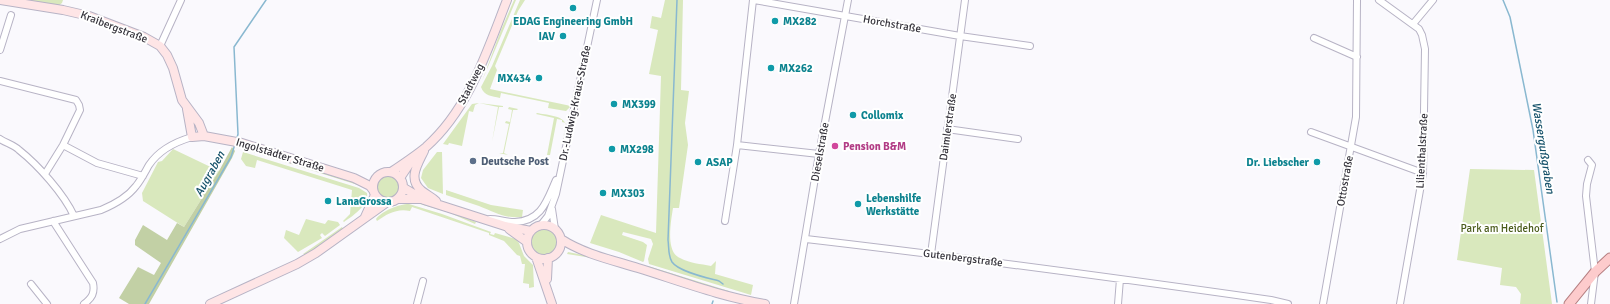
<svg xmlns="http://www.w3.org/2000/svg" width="1610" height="304" font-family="Signika,sans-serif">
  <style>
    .green { fill: #d9e8bd }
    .forest { fill: #c2d0a5 }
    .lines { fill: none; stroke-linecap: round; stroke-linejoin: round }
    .stream { stroke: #89b8d0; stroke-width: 1.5 }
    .street-casing { stroke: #b7b3c5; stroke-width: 8 }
    .secondary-casing { stroke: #b7b3c5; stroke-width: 10 }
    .primary-casing { stroke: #b68083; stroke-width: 11 }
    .street { stroke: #fff; stroke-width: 6 }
    .secondary { stroke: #fee5e6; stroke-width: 8 }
    .primary { stroke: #fdcbcc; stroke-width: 9 }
    .culture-dot { fill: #0f9aa8; stroke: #fff; stroke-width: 1.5 }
    .hotel-dot { fill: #d1479c; stroke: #fff; stroke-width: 1.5 }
    .service-dot { fill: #5c6f8a; stroke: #fff; stroke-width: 1.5 }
    .labels { text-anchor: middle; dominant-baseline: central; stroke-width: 4; stroke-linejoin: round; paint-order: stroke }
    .culture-label { font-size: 11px; font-weight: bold; fill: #0d838f; stroke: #fff; text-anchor: start }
    .street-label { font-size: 11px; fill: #35333b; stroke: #fff }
    .hotel-label { font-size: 11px; font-weight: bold; fill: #b23c85; stroke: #fff; text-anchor: start }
    .service-label { font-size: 11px; font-weight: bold; fill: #4e5e75; stroke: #fff; text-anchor: start }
    .park-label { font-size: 11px; fill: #4b5c1c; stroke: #fff }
    .water-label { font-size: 12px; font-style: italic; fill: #15516a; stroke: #fff }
  </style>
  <rect width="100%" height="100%" fill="#faf9fd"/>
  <path class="green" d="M18,0h45l-1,3 -4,3z
    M514,0h2l-34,81 19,-51z
    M520,0h5l-7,11 -23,55 2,4 -7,19 81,17 -5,5 -18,-3 1,-5 -48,-10 -1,5c-8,-2 -16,-2 -19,-11l11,-21z
    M665,0h18l-2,90 8,1 -4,32 3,22 -9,63h-6c-2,13 -8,44 7,50 9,5 21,6 31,8l5,-5 -1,13 38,11 -2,10 -102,-31 -1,-5 5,-15 -2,-5 -28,-7 -1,3 21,7 4,3 -3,16 -1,1 -24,-10 -29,-9 11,-28 55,18 5,-157 -12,-2 9,-44 -8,-2 2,-12 9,2z
    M479,103l24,3v1h-4l-7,35 6,-35 -19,-4 -4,2 -2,7 -4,-1 -7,35 -13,-3 -1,2 -5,-1 29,-40z
    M509,107l9,2 -1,1h-4l-9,43 4,2 -9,-2h4l6,-29 -4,-1 1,-2 4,1 2,-12 -4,-1z
    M537,113c9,2 25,2 29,11l-6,29 6,-30 -4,-1v-2l-5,-1 -7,36h-3l7,-37 -18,-4z
    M173,149l46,22 -35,56 -41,-26 -1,-8 16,-31 4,-1z
    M247,150l10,1 105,33 -1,2z
    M243,152l116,36 8,5c2,12 -14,23 -23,29l-1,-1 7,-7 2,-24 -95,-30 -2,8 -9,-2 -5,-7z
    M437,152h5l1,42 -15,-6 -7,-10 2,-8z
    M1470,169l64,1 18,134h-32l1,-10 -5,-7 -16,-2 2,-17 -45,-8z
    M376 188a12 12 0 1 1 24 0a12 12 0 1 1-24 0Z
    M446,190l45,15 32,5 -1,7c-16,2 -28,-5 -43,-11 -11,-4 -22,-7 -33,-11z
    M410,199l41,13 25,10 -1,2 -25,-11 -40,-12z
    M409,204l33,10 49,18 -1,2 4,1 1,-2 21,6 3,4 5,13 9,9 1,22 -5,1v-4l-6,-1 2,-19h-3l-2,-8 -3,-1 -13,-14 -15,-6v-2l-77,-26 -2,4c-13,-3 -23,3 -33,10l-1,-2c6,-8 23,-15 33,-15z
    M306,219l19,5 3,-4 10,2 2,3 -15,11 -3,-3 -2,2 2,3 -24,14 -14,-14 2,-8 13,5z
    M342,227l1,2c-8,6 -32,27 -40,25z
    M530 241a14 14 0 1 1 28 0a14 14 0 1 1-28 0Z
    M568,252l15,3 167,49h-7l-28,-7 -123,-39 -25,-4z
    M648,266l81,25v2l-80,-25z"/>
  <path class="forest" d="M232,147l3,4 -3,7 -83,146h-20l-10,-6 19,-31 16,8 7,-12 -26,-18v-5l8,-15 24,15 10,-17 7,4 35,-56z"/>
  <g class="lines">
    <path class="stream" d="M677,0l-9,240c1,7 0,16 4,22 7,10 36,16 47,19l4,3
      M1503,0l7,17 23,113 24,172
      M237,138l1,-4 -4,-87 32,-47
      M145,304l86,-147 4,-13
      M712,304l1,-3"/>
    <g class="street-casing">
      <path id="street" d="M754,0l206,36 70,10
        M1379,0l40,29 3,6 3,14 -2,124 -23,131
        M1413,24l20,-24
        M1314,38l43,19
        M160,46l21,-46
        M0,50l11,-35
        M0,81l76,19 3,5 1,5 -17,35 -18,29
        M947,129l71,10
        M1311,132l112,41
        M0,139c6,4 14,6 19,11 19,15 45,44 55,66
        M63,145l34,18 46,13
        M737,145l82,9
        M1588,160l4,5 -5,19 -1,12 9,76 -4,32
        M552,209l3,20
        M490,219c8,0 16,3 25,3 27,-1 32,-22 41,-42
        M53,221l40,62c2,10 -1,15 -9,21
        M725,221l12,-76 16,-145
        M540,226l8,-10 8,-22 41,-194
        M0,239l20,-10 81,-19c12,-5 26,-12 35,-24 5,-6 9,-14 13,-21 10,-15 26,-23 43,-28
        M806,239c155,18 310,39 465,61l17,4
        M931,254l34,-254
        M31,284l16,20
        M417,304l6,-23
        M794,304l25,-150 29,-154
        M1118,304l2,-25
        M1323,304l33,-187 1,-117"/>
    </g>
    <g class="secondary-casing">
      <path id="secondary" d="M0,0l63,10 26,6 55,21 16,9 7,9 6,13 9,32 17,23 5,13
        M187,109l5,28 12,-1 38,7 112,35 16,8 3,4
        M424,151c-6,13 -17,28 -2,40 5,4 10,6 14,10
        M373 187a15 15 0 1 1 30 0a15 15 0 1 1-30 0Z
        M391,172c12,-8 24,-16 35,-25 43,-38 61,-96 81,-147
        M400,178l12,-18
        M404,188l20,12 81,26 26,5
        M398,199h23
        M365,217l10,-22
        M527 242a17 17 0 1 1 34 0a17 17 0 1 1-34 0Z
        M509,229l18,13
        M561,239c23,15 51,21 77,29 42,13 84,29 127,36
        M536,257l16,47
        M547,279l1,-21
        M210,304l87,-40 19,-11 70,-50"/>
    </g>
    <g class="primary-casing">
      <path id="primary" d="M1569,304l26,-32 15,-14"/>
    </g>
    <use href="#street" class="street"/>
    <use href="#secondary" class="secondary"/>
    <use href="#primary" class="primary"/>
  </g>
  <g class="culture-dot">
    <circle cx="573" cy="8" r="4"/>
    <circle cx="775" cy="21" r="4"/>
    <circle cx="563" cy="36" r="4"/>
    <circle cx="771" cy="68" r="4"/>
    <circle cx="539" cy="78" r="4"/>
    <circle cx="614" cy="104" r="4"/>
    <circle cx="853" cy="115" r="4"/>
    <circle cx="612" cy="149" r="4"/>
    <circle cx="698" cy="162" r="4"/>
    <circle cx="1317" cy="162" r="4"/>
    <circle cx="603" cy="193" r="4"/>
    <circle cx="328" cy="201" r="4"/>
    <circle cx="858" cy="204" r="4"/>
  </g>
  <circle class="hotel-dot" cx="835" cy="146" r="4"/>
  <circle class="service-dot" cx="473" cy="161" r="4"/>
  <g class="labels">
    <g class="culture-label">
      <text x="573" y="21" text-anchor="middle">EDAG Engineering GmbH</text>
      <text x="783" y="21">MX282</text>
      <text x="555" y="36" text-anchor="end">IAV</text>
      <text x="779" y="68">MX262</text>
      <text x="531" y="78" text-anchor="end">MX434</text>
      <text x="622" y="104">MX399</text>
      <text x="861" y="115">Collomix</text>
      <text x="620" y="149">MX298</text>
      <text x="706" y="162">ASAP</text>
      <text x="1309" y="162" text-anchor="end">Dr. Liebscher</text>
      <text x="611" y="193">MX303</text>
      <text x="866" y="198">Lebenshilfe<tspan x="866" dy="13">Werkstätte</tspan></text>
      <text x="336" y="201">LanaGrossa</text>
    </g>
    <g class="street-label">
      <text transform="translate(892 24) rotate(10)">Horchstraße</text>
      <text transform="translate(114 27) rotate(21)">Kraibergstraße</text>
      <text transform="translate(471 84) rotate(-63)">Stadtweg</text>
      <text transform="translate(575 103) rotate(-78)">Dr.-Ludwig-Kraus-Straße</text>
      <text transform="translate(948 127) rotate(-82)">Daimlerstraße</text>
      <text transform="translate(1422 151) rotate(-87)">Lilienthalstraße</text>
      <text transform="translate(820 152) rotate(-80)">Dieselstraße</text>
      <text transform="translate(280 155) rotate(17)">Ingolstädter Straße</text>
      <text transform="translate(1345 181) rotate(-80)">Ottostraße</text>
      <text transform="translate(963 258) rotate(7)">Gutenbergstraße</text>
    </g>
    <g class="hotel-label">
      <text x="843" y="146">Pension B&amp;M</text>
    </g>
    <g class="service-label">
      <text x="481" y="161">Deutsche Post</text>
    </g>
    <g class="park-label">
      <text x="1502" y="228">Park am Heidehof</text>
    </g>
    <g class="water-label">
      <text transform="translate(1543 148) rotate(81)">Wassergußgraben</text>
      <text transform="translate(210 174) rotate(-61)">Augraben</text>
    </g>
  </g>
</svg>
